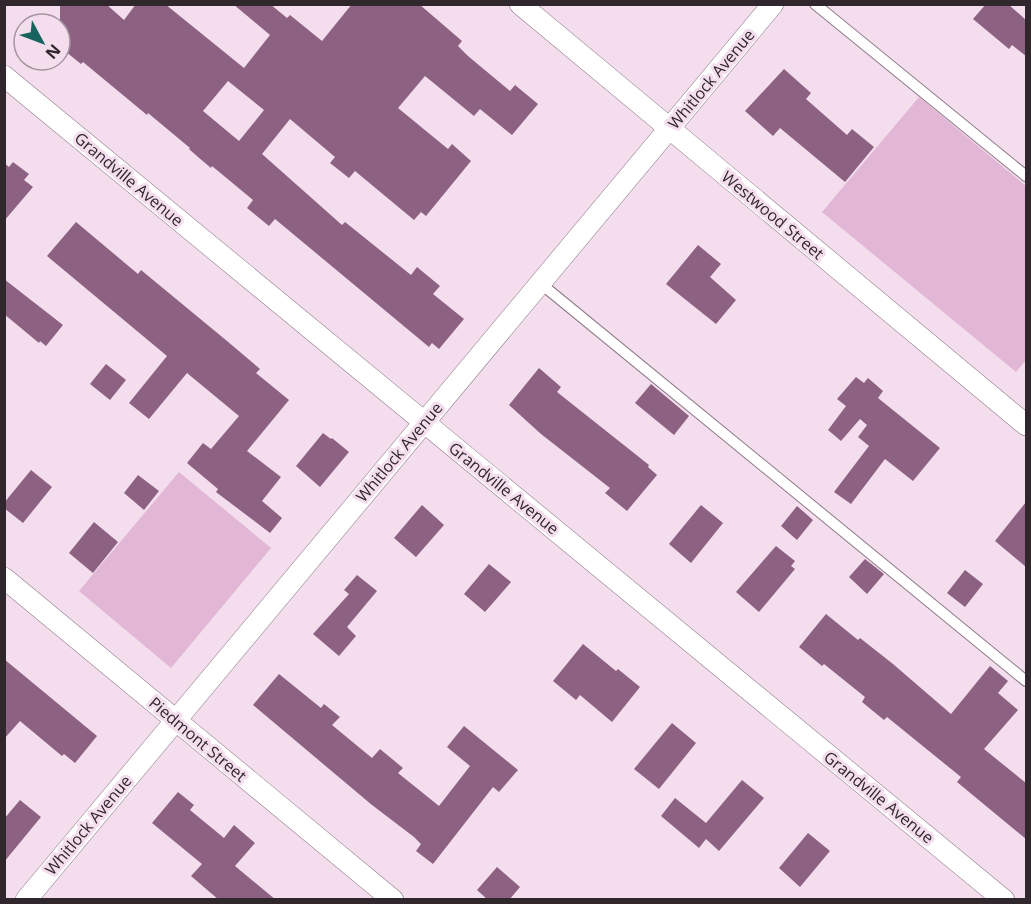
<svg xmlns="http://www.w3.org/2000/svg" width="1031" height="904" font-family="'Open Sans',sans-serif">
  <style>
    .green { fill: #e2b7d5 }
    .building { fill: #8d6181; fill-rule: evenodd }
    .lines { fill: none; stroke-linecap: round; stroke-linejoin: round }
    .service-casing { stroke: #8e7a88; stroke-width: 12 }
    .minor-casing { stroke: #8e7a88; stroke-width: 22 }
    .service { stroke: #fff; stroke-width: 10 }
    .minor { stroke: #fff; stroke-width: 21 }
    .labels { text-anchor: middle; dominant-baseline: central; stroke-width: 6; stroke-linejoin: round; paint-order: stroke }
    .street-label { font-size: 16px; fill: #30272d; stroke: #f4deed }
  </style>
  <rect width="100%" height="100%" fill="#f4deed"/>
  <path class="green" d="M919,97l107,89v174l-10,12 -194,-160z
    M179,472l92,76 -100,120 -92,-77z"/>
  <path class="building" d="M60,4h46l18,16 12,-16h29l79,64 26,-33 -37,-31h37l17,14 3,-3 32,26 30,-37h67l43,37 -4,5 10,10 42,35 5,-6 23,19 -26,31 -32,-26 -6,7 -49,-40 -27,32 50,41 4,-5 19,17 -45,55 -5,-4 -7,8 -59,-49 -6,7 -19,-15 5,-6 -45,-38 -28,35 80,71 3,-3 66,53 6,-8 23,19 -7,8 31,25 -25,30 -7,-6 -3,4 -154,-128 -6,7 -22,-18 6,-8 -41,-34 -1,2 -13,-11 -9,-8 1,-1 -42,-35 -1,2 -64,-53 -2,2 -21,-17zM228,81l36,29 -25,31 -36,-30z
    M986,4h22l18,16v36l-14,-11 -3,4 -36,-30z
    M784,69l27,24 -5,6 41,36 5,-6 22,18 -29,35 -65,-54 -7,8 -28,-25z
    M13,162l16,12 -5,6 9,7 -29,34v-58l5,4z
    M76,222l62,52 3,-4 86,71 33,28 -4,4 33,27 -42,51 34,26 -19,24 20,17 -12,15 -54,-41 2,-3 -31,-26 16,-20 8,6 28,-33 -52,-43 -38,46 -20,-16 38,-47 -120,-100z
    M698,245l23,19 -11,13 26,23 -20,24 -50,-40z
    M4,279l59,46 -17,21 -6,-5 -1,2 -35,-29z
    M106,364l20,16 -16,20 -20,-16z
    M539,368l22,19 -4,5 92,73 -1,2 9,8 -30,36 -22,-18 5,-5 -69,-54 -32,-29z
    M856,377l8,6 4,-5 15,13 -5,7 62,50 -27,33 -28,-22 -34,45 -17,-12 35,-46 -11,-9 9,-12 -7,-6 -19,22 -13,-11 18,-24 -9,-7z
    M651,384l38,32 -15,19 -39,-32z
    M323,433l8,6 1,-1 17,14 -29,35 -24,-21z
    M31,470l21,17 -29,36 -19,-15v-5z
    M138,475l21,16 -15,19 -20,-17z
    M1026,502v65l-31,-26z
    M422,505l22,20 -28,32 -22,-19z
    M701,505l22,18 -32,40 -22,-19z
    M797,506l16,14 -16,20 -16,-14z
    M94,522l24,20 -25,31 -24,-20z
    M776,546l19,15 -4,5 4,3 -36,43 -23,-20z
    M865,559l19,15 -17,20 -18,-17z
    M489,564l22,18 -26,30 -21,-18z
    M965,570l18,14 -18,23 -18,-14z
    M357,575l20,16 -30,36 9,9 -17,20 -26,-22 36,-40 -5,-4z
    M826,614l32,26 2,-2 33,26 58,50 39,-48 18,15 -10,12 20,17 -34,39 42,34v56l-69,-57 4,-5 -74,-60 -3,3 -22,-18 3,-5 -41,-33 -2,2 -23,-19z
    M583,644l33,27 2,-2 22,18 -28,35 -32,-27 -4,5 -23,-19z
    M4,659l93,77 -22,27 -11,-9 -2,2 -42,-35 -16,18z
    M279,674l42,34 3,-4 16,13 -8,8 40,33 8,-9 23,19 -5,5 41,33 31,-40 -23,-19 17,-21 54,44 -19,22 -6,-5 -60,77 -17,-13 5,-7 -7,-7 -42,-32 -119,-100z
    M672,723l24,20 -37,46 -25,-20z
    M742,780l22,18 -45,53 -13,-12 -7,9 -38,-32 14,-18 31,25z
    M178,792l16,13 -4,5 34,28 10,-13 21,18 -20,23 41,34h-57l-28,-24 11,-12 -50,-41z
    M20,800l21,17 -37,45v-43z
    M808,833l22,18 -30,36 -21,-19z
    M497,867l23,20 -11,13h-21l-11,-10z"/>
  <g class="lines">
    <g class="service-casing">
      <path id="service" d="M815,4l211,172
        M540,283l486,398"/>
    </g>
    <g class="minor-casing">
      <path id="minor" d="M520,4l506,421
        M4,76l1000,824
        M4,578l389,322
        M26,900l747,-896"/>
    </g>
    <use href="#service" class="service"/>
    <use href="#minor" class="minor"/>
  </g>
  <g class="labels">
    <g class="street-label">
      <text transform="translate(711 79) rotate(-50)">Whitlock Avenue</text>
      <text transform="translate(129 179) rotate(40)">Grandville Avenue</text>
      <text transform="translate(773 215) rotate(40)">Westwood Street</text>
      <text transform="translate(399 452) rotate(-50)">Whitlock Avenue</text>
      <text transform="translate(504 488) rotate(39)">Grandville Avenue</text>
      <text transform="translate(198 739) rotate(40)">Piedmont Street</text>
      <text transform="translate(879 797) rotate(39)">Grandville Avenue</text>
      <text transform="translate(88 825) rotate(-50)">Whitlock Avenue</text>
    </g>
  </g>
  <rect width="1031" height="904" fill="none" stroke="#30272d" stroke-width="12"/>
  <g transform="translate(42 42) rotate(131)"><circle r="28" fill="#f4deed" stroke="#a695a0" stroke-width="1.5"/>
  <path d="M0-4.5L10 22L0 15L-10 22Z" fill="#17645e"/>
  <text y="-9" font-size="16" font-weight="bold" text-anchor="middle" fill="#30272d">N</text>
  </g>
</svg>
